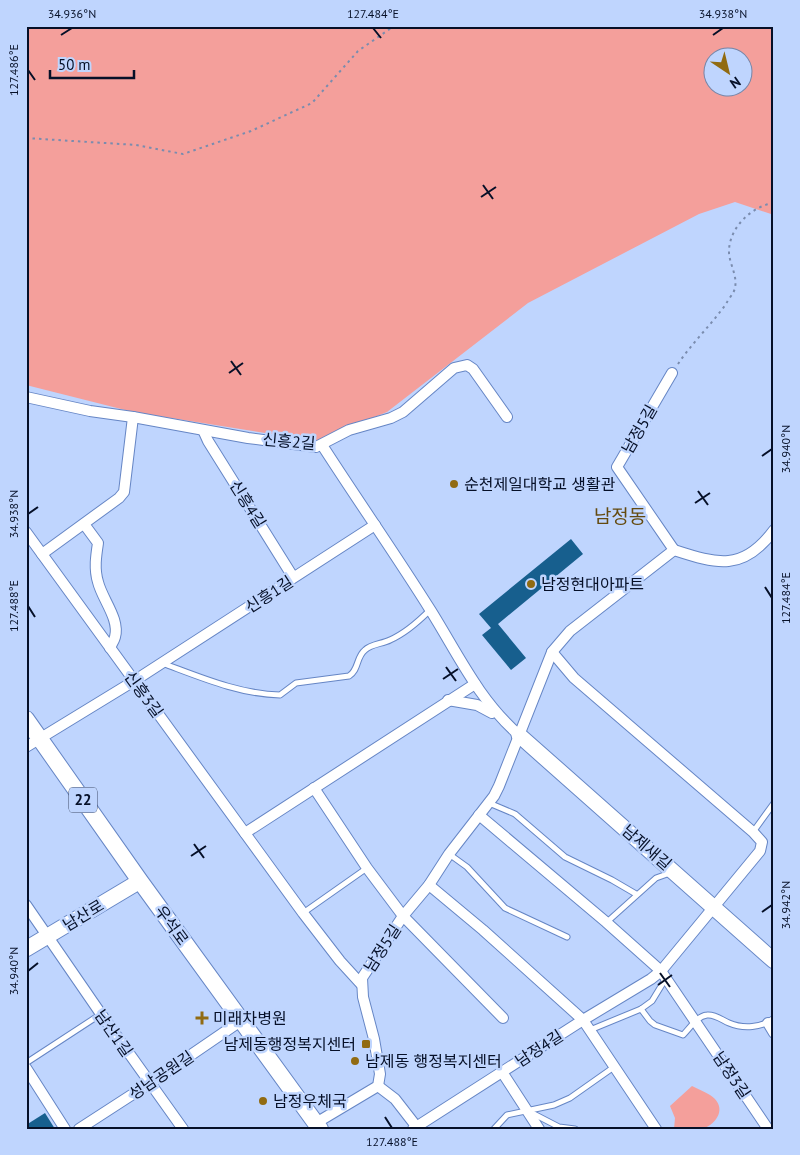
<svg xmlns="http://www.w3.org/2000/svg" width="800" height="1155" font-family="'PT Sans','Noto Sans KR',sans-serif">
<rect width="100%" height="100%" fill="#bfd5fe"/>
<g fill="#f49f9b" fill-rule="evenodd">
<path d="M26,26H774V215L735,202L699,214L528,303L387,412L316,441L133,412L26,385ZM712,58H742V88H712Z"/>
<path d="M692,1086C698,1089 705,1092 710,1095C726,1105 720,1121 705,1128C697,1132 682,1129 674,1129L675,1118L670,1106Z"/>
</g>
<g fill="#175f8e">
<polygon points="571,539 583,554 498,624 526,658 511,670 482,635 491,628 479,614"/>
<polygon points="45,1113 55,1129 26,1129 26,1125"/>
</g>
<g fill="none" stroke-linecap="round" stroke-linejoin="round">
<g stroke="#6686c5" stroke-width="7">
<g id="lane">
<path d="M162,663C200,677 239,694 280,695L296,683L349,676C359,670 356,657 365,650C371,644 382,644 390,640C406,633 418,622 430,610"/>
<polyline points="489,803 515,814 565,857 612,880 636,894"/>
<polyline points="753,832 774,803"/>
<polyline points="449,854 467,867 505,908 567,937"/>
<polyline points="303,913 367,868"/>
<polyline points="607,922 656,878 670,873"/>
<path d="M641,1009L650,1021L655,1025L683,1035C690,1028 697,1016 707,1015C715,1014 722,1020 729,1023C743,1029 762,1028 774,1018"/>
<polyline points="590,1030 641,1009 652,1001 666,978"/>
<polyline points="26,1063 101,1014"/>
<polyline points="530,1112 559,1127 575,1129"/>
<polyline points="494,1129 507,1115 554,1105 570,1098 614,1067"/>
</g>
</g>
<g stroke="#6686c5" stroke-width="12">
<g id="street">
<polyline points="26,397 90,411 133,417 248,438 316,447 349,430 391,418 403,412 454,368 467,365 473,369 507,417"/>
<polyline points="203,430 208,441 293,577"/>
<path d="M322,445C358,501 396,555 431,611C459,656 479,700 519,735"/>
<path d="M84,524L98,543C96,556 94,569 98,582C102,599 120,619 115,637C114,641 111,645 110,648"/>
<polyline points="26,532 303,913 340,961 361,984"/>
<path d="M674,550C717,564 743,572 774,530"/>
<polyline points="42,554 119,498 124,492 133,417"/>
<polyline points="448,700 477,705 492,713"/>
<polyline points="26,747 134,681 375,525"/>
<polyline points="314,788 367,868 403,916 503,1018"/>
<polyline points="479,815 606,922 661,971 768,1129"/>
<polyline points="245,833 475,684"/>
<polyline points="429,885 483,930 583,1020 656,1129"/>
<polyline points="26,905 101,1014 183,1129"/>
<polyline points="768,1023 774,1033"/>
<polyline points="26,1068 65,1129"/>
<polyline points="502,1072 539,1129"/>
<polyline points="378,1086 395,1099 416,1126"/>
<polyline points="316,1123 378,1086 380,1074 374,1039 363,997 362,978 403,916 429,885 449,854 494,796 499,786 552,652 570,631 674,550 617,467 672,373"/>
<polyline points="79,1129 150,1083 242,1020"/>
<polyline points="413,1129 583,1020 651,979 661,971 760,851 762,842 753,832 574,678 552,652"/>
</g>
</g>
<g stroke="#6686c5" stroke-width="17">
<g id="secondary">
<polyline points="519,735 774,961"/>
<polyline points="26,949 140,881"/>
</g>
</g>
<g stroke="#6686c5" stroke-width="18">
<polyline id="primary" points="26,719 140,881 320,1129"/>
</g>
<g stroke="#7a8cae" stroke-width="2" stroke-dasharray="2.5 4" stroke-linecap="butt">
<polyline points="26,138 136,145 183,154 251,131 312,103 358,51 394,26"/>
<path d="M678,364C692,343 711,325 726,304C728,300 732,295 734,291C739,278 730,266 729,253C728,229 751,206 774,203"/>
</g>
<use href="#lane" stroke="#fff" stroke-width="5"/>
<use href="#street" stroke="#fff" stroke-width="10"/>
<use href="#secondary" stroke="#fff" stroke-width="15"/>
<use href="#primary" stroke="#fff" stroke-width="16"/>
</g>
<path fill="none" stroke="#061028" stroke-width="2" d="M373,28L381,38M61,35L72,28M713,35L723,28M28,70L35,80M483,185L493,199M481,197L496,187M231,361L241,375M229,373L243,363M762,456L772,449M698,491L708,505M695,503L710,493M28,514L38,507M765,587L772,598M28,606L35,617M446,667L456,681M443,679L458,669M194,844L204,858M191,856L206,846M762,912L772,905M28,971L38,963M660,973L670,987M658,985L672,975M385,1117L392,1128"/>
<g fill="#916b12" stroke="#bfd5fe" stroke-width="2">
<circle cx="454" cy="484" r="5"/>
<circle cx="531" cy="584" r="5"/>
<path d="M199.5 1010.5h5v5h5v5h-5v5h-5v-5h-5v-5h5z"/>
<rect x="361" y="1039" width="10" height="10" rx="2.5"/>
<circle cx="355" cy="1061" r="5"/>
<circle cx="263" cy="1101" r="5"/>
</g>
<g text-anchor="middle" stroke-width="5" stroke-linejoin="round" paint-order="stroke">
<rect fill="#bfd5fe" stroke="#3e4b68" stroke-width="1" x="69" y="787.5" width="28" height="25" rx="4"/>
<g font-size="15" font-weight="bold" fill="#061028">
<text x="83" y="805">22</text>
</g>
<g font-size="16" fill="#061028" stroke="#bfd5fe">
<text transform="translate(639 429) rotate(-60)" y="6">남정5길</text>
<text transform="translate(289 441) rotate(5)" y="6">신흥2길</text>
<text transform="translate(248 504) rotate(58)" y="6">신흥4길</text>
<text transform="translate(269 594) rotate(-33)" y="6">신흥1길</text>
<text transform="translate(144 694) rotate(54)" y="6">신흥3길</text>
<text transform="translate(647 847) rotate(41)" y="6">남제새길</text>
<text transform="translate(83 915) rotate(-31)" y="6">남산로</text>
<text transform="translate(172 925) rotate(54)" y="6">우석로</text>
<text transform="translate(382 948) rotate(-57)" y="6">남정5길</text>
<text transform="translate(114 1033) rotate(55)" y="6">남산1길</text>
<text transform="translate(539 1048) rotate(-33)" y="6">남정4길</text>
<text transform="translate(161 1075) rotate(-34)" y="6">성남공원길</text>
<text transform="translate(732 1075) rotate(56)" y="6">남정3길</text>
</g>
<g font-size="16" fill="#061028" stroke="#bfd5fe" text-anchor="start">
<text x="464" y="490">순천제일대학교 생활관</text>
<text x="541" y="590">남정현대아파트</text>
<text x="213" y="1024">미래차병원</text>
<text x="356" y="1050" text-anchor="end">남제동행정복지센터</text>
<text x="365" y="1067">남제동 행정복지센터</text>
<text x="273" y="1107">남정우체국</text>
</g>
<g font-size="19" fill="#644a0f" stroke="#bfd5fe">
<text x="620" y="523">남정동</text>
</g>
</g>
<rect width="800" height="1155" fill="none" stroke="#bfd5fe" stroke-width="55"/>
<g transform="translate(728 72) rotate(145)"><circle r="24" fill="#bfd5fe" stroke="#7586a8"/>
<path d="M0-4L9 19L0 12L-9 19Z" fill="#916b12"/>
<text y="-8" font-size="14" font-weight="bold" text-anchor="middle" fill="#061028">N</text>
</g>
<path d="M50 70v8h84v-8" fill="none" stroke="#061028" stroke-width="2.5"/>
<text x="58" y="70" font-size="15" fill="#061028" stroke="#bfd5fe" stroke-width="4" paint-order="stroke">50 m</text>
<rect x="28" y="28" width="744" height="1100" fill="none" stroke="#061028" stroke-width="2"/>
<g font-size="12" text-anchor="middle" fill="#061028">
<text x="72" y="18">34.936°N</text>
<text x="373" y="18">127.484°E</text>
<text x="723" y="18">34.938°N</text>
<text transform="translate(14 70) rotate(-90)" y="4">127.486°E</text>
<text transform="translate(786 449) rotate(-90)" y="4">34.940°N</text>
<text transform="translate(14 514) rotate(-90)" y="4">34.938°N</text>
<text transform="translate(786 598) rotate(-90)" y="4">127.484°E</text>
<text transform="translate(14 606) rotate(-90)" y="4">127.488°E</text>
<text transform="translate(786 905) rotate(-90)" y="4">34.942°N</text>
<text transform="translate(14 971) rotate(-90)" y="4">34.940°N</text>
<text x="392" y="1146">127.488°E</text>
</g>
</svg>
